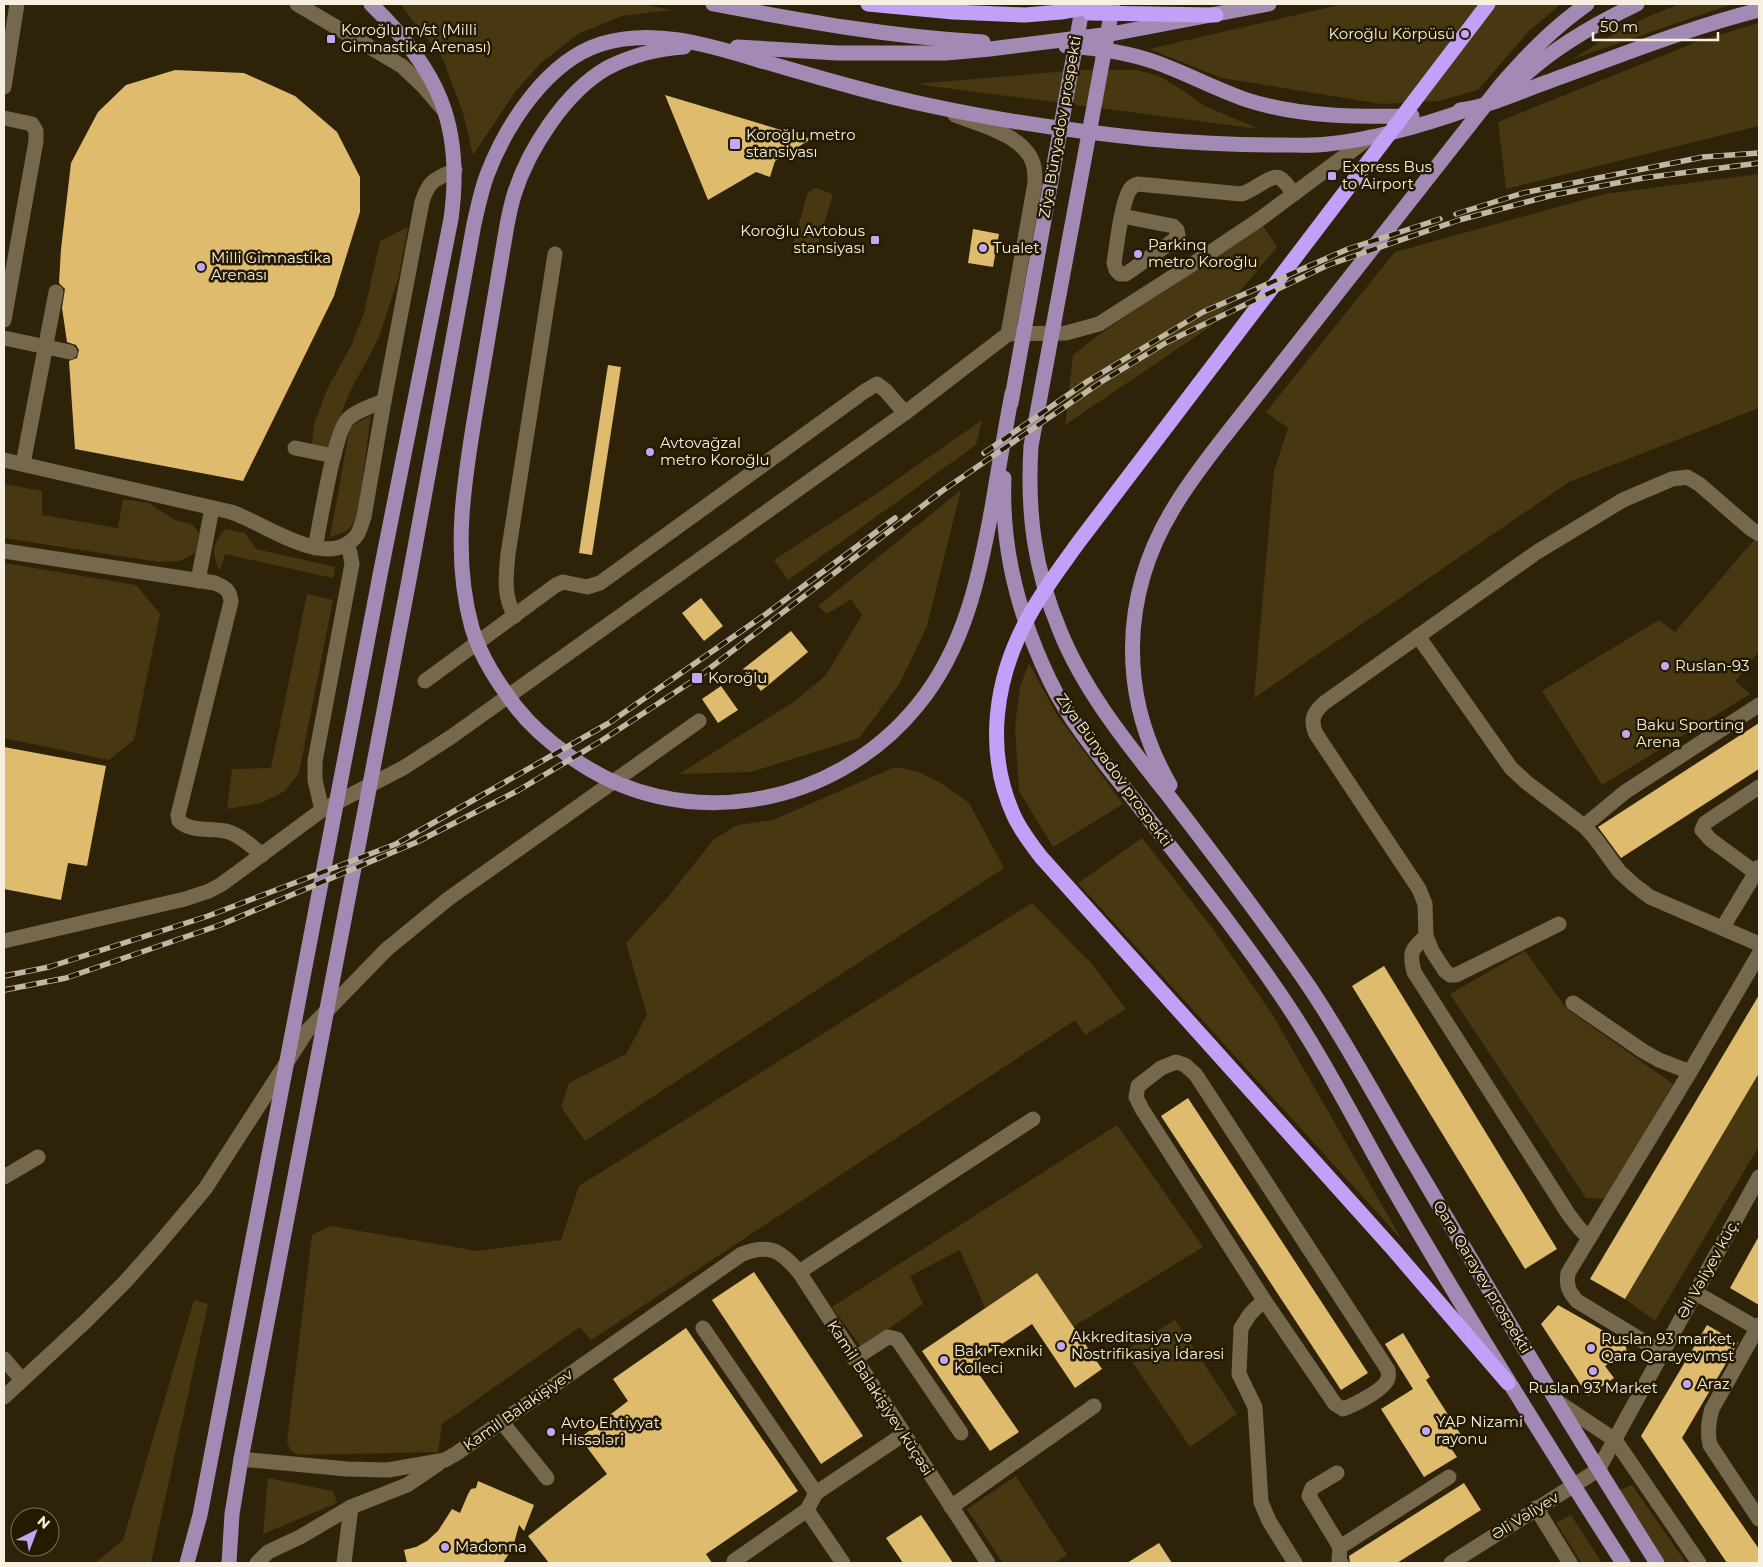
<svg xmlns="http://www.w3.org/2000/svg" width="1763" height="1567" font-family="Montserrat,sans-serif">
<rect width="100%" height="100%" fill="#2e2309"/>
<g fill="#483811">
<polygon points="400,4 641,4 672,10 622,16 578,34 541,63 515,92 473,155 464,116 443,59"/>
<polygon points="1343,4 1561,4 1529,31 1478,90 1438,101 1382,104 1222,78 1149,49"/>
<path d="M1680,4H1732L1573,59C1608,36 1640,18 1680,4Z"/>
<polygon points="1759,23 1759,126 1506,189 1498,122 1699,41"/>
<polygon points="1079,70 1137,70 1159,76 1184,91 1205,106 1259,129 916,84"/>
<polygon points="1759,174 1759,408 1569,482 1254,698 1274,471 1288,428 1266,412 1395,252 1605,194"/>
<polygon points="816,188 833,194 816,251 793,244 808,192"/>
<polygon points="1263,226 1277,247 1211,326 1065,425 1073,355 1108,328"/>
<polygon points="408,227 398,279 379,337 349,394 327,449 312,444 314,424 327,390 352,344 364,313 380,241"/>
<path d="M371,415L358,512C352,530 347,532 330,537L350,427Z"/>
<polygon points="982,420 976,445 788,580 774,560 879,492"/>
<polygon points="4,484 42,491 42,515 118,528 123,499 149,503 175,520 192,524 199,533 195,553 180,561 159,562 4,538"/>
<polygon points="961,490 927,626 900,683 859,738 751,772 679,774 795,701 826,675 862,615 851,599 827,614 818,606"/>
<path d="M225,529L245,533L256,549L335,567L333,578L225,554L220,571C211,553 212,545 225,529Z"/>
<polygon points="1755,539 1759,542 1759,651 1735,681 1750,694 1602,785 1542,691 1659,620 1675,632"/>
<polygon points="4,563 136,585 160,614 134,740 109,760 4,738"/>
<polygon points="307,594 333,600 299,773 285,791 261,803 227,809 232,769 271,768"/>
<polygon points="1029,663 1057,715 1123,804 1053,847 1019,791 1015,727 1020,687"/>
<polygon points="895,767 919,772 943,784 969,803 1004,868 585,1141 561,1107 569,1083 626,1054 647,1015 626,943 668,897 714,839 738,825 773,820"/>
<polygon points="1142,838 1216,933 1272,1014 1402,1240 1078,883"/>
<polygon points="1032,903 1092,964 1126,1009 1085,1035 1075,1020 591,1340 580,1327 442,1424 438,1452 299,1455 290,1450 287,1441 312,1235 331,1226 477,1251 561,1240 579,1186"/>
<polygon points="1525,951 1567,1009 1673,1084 1606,1199 1586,1198 1450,994"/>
<polygon points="1759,1073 1759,1146 1655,1321 1625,1299"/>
<polygon points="1117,1125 1203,1247 1073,1327 1037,1273 985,1308 960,1250 910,1276 923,1304 862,1348 832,1307"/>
<polygon points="194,1300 208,1304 151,1563 95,1563 123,1540"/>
<polygon points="1175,1320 1237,1414 1190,1447 1125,1351"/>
<polygon points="1016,1476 1067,1555 1054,1563 1003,1563 967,1509"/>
<polygon points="268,1478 333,1491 337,1503 263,1534"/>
<polygon points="1632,1485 1686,1563 1666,1563 1619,1490"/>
<polygon points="1571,1515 1602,1563 1582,1563 1556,1523"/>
</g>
<g fill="#debb6d">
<polygon points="175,70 244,73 295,96 337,132 360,177 360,212 334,296 243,481 75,449 69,361 77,358 79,350 76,345 67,342 62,308 65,289 59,283 61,249 71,163 98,112 126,85"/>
<polygon points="665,95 811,139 775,161 770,177 756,172 708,200"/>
<polygon points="973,229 999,234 993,267 968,263"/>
<polygon points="608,365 621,367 592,555 579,553"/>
<polygon points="701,598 723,626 704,641 682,613"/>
<polygon points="791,631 808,652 761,691 743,669"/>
<polygon points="721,686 738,710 718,723 702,699"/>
<polygon points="1759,723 1759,769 1621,858 1598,827"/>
<polygon points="4,747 106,766 87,866 68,863 61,900 4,889"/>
<polygon points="1384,966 1557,1249 1525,1269 1352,986"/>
<polygon points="1759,995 1759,1073 1625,1299 1590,1279"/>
<polygon points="1188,1098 1368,1373 1341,1390 1161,1116"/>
<polygon points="1759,1236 1759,1305 1730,1288"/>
<polygon points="754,1272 863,1436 821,1464 712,1300"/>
<polygon points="1037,1273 1102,1369 1075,1388 1032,1324 972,1364 1019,1432 990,1451 922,1351"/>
<polygon points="1558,1305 1625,1343 1627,1352 1605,1366 1614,1378 1588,1396 1541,1324"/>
<polygon points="1707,1325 1738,1343 1682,1438 1759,1549 1759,1563 1727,1563 1641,1436"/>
<polygon points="686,1328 798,1491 706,1554 712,1563 549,1563 528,1536 607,1474 580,1438 628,1401 613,1379"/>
<polygon points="1403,1333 1430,1377 1426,1380 1461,1435 1448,1444 1457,1457 1424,1477 1381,1409 1413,1389 1385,1344"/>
<polygon points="478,1481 534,1505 524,1531 519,1525 513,1547 503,1563 407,1563 404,1550 416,1547 427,1541 438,1531 452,1509 460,1513 468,1494 471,1489 476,1488"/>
<polygon points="1464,1483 1481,1510 1397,1563 1350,1563 1349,1556"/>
<polygon points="921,1515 953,1563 903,1563 886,1538"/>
<polygon points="1159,1543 1172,1563 1127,1563"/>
</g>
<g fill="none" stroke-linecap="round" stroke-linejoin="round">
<g stroke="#75684d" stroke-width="15">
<polyline points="297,4 402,66 424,87 442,108"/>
<polyline points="4,87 17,4"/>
<path d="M955,115C981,125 1028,136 1034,167C1035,172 1035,178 1035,183L1008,334"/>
<polyline points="4,118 32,124 36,131 36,141 4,320"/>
<path d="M1122,216L1173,226L1177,230L1178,235L1174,240L1126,274H1120L1116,270L1114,263C1117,244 1121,206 1129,191C1131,187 1134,185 1138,184L1241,194C1252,192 1272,173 1280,178C1286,182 1290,189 1294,194"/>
<polyline points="4,338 70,352"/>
<polyline points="295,448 334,456"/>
<path d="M4,460L231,512C263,522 329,573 357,535C360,530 362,523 364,517L384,401L422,202C429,180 435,179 455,170"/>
<polyline points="23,464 56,292"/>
<path d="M315,548C320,524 334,434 347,420C355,411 372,406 384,401"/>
<path d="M4,551L215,583C226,588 230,590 231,602L178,815L179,821C192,833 213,827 229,832C241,836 253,847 262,855"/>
<polyline points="198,581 212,508"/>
<path d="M515,616C503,597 506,576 508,554L555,254"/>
<polyline points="1418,636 1511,768 1526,782 1584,826 1595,838 1619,871 1633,884 1650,897 1759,944"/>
<polyline points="425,681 556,585 563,582 587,587 600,583 865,391 877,384 885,390 905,413"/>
<polyline points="322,810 315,780 315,761 352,564 350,553 346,545"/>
<polyline points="1584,826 1625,792 1759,705"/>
<polyline points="1756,873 1711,840 1702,830 1705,823 1759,787"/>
<path d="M1559,924L1456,975H1450L1445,971L1432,951L1426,936L1425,904L1419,889L1316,734C1310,720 1313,713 1324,703L1537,552L1623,500L1672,479L1687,477L1699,484L1751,529L1759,534"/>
<polyline points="1723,927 1759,867"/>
<path d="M1426,936C1411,950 1409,952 1414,972L1569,1215L1579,1228L1589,1238"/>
<polyline points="4,941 185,899 209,891 222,884 322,810 403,768 451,737 905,413 1008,334 1066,333 1099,324 1202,258 1260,219 1370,137"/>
<polyline points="1573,1003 1643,1051 1659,1060 1690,1072"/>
<path d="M1176,1062L1185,1065L1196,1075L1388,1370C1388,1373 1389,1375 1388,1378C1386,1389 1354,1405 1343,1409L1335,1404L1264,1300L1142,1109L1136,1097L1138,1086L1161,1068Z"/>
<polyline points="4,1177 38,1157"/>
<polyline points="799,1272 1033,1119"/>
<polyline points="1696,1293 1757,1328"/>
<polyline points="1264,1300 1250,1314 1241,1328 1239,1374 1255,1407 1261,1502 1269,1521 1295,1563"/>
<path d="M1759,1325L1712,1409C1708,1422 1707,1432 1710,1445L1759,1519"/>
<polyline points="703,1328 816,1493"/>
<path d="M1661,1352L1577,1301C1569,1292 1566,1286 1568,1273L1690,1072L1759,954"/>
<polyline points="4,1359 22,1380"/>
<polyline points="854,1359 888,1337 897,1339 961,1433"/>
<polyline points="4,1397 86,1321 125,1282 157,1246 205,1189 307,1031 387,949 448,899 699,721"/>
<polyline points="1558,1402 1615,1440 1699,1563"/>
<polyline points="501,1421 547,1478"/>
<path d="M241,1459L347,1469L388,1470L445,1460L457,1453L742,1254C770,1243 781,1251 799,1272L988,1563"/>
<polyline points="1337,1473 1312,1488 1309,1496 1340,1547"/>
<polyline points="951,1507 1094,1406"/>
<polyline points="1536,1508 1570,1563"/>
<polyline points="807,1510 843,1563"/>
<polyline points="257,1563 268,1552 300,1537 351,1507 407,1485 438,1464"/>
<polyline points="344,1563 351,1507"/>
<polyline points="736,1563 734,1561 807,1510 816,1493 904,1434"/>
<polyline points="1341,1563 1339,1560 1340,1547 1449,1477"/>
<polyline points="1451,1563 1598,1470 1759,1177"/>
</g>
<g stroke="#a38ab4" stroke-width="15">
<path d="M713,4C804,21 890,37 983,42"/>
<path d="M1113,4L1031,446C1027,512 1034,569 1060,631C1085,693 1130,747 1171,799C1218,861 1266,923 1310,988C1350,1048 1383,1112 1420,1173C1497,1304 1576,1435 1657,1563"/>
<path d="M1066,46C1097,48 1126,52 1155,62C1186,73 1215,89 1247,100C1300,117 1357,117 1412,116"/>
<path d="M684,47C659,48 630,56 607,68C565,92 528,150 514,195C511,205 509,215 507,225C498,280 488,336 479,391C466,470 450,550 472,628C481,658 498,683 516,707C531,726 548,741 568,755C677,836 832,810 917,706C965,648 980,575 993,502C999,466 1005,430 1012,394"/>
<polyline points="737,47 837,53 946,53 990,49 1111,34 1269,4"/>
<path d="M1512,87C1548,51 1591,26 1637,4"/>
<path d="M1460,110C1491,106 1521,91 1550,81C1619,56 1688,28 1759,10"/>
<polyline points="1011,403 1083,4"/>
<path d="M1004,478C1001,549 1019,617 1050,681C1070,723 1108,767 1138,805C1188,870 1240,934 1286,1003C1326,1063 1358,1127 1394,1190C1467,1316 1544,1440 1623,1563"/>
<path d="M1170,785C1119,697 1120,597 1173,509C1187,485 1204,463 1221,441L1501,85C1528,54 1553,28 1587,4"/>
<path d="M187,1563L200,1515L380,575L451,219C464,125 438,69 371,4"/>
<path d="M229,1563L232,1514L241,1459L409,580L474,224C478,207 481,191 487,175C506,125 547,61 601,44C652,28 706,44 755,59C789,69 823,79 857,88C953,114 1050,129 1149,139C1194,143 1238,145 1283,145C1298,145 1314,146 1328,144C1376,139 1424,125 1469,109"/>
</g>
<g stroke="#c2a0f8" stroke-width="15">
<polyline points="868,4 953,12 1025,15 1061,12 1105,4"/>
<path d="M1488,4L1078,543C1061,567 1043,590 1029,616C995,677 984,750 1014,816C1021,831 1031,844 1041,857L1392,1248L1508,1383"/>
<polyline points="1090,13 1216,15"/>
</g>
<g stroke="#bfb6a4" stroke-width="5.5">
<g id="rail">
<polyline points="1456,214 1523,193 1703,157 1759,153"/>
<polyline points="984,453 1088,381 1203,312 1348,249 1440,219"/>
<polyline points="4,976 49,967 208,916 396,844 609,723 766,614 895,518"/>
<polyline points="4,990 66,978 220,925 417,842 519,790 601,741 697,678 942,491 1101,382 1167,342 1328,265 1459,220 1553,195 1643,178 1759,163"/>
</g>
</g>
<use href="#rail" stroke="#241901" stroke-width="4" stroke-dasharray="11" stroke-linecap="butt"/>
</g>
<g fill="#c4a7f2" stroke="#241901" stroke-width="2">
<circle cx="1465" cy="34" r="5"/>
<rect x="326" y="34" width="10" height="10" rx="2.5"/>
<rect x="729" y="138" width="12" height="12" rx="2.5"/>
<rect x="1327" y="171" width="10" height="10" rx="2.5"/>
<rect x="870" y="235" width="10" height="10" rx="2.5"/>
<circle cx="983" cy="248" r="5"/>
<circle cx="1138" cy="254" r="5"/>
<circle cx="201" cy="267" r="5"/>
<circle cx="650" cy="452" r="5"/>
<circle cx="1665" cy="666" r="5"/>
<rect x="691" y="672" width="12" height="12" rx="2.5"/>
<circle cx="1626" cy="734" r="5"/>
<circle cx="1061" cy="1346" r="5"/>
<circle cx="1591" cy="1348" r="5"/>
<circle cx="944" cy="1360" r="5"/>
<circle cx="1593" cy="1371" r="5"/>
<circle cx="1687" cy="1384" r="5"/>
<circle cx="1426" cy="1431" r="5"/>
<circle cx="551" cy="1432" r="5"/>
<circle cx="445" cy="1547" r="5"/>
</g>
<g text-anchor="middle" stroke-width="5" stroke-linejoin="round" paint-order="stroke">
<g font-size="15" fill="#f7efe0" stroke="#241901" text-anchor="start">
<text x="341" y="35">Koroğlu m/st (Milli<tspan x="341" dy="17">Gimnastika Arenası)</tspan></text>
<text x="1455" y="39" text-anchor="end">Koroğlu Körpüsü</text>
<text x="746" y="140">Koroğlu metro<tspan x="746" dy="17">stansiyası</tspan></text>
<text x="1342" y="172">Express Bus<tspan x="1342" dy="17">to Airport</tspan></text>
<text x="865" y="236" text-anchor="end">Koroğlu Avtobus<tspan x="865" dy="17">stansiyası</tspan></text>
<text x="1148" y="250">Parkinq<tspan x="1148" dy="17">metro Koroğlu</tspan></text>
<text x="993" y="253">Tualet</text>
<text x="211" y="263">Milli Gimnastika<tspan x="211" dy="17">Arenası</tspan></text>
<text x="660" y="448">Avtovağzal<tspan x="660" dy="17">metro Koroğlu</tspan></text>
<text x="1675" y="671">Ruslan-93</text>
<text x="708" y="683">Koroğlu</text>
<text x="1636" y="730">Baku Sporting<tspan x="1636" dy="17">Arena</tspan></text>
<text x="1071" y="1342">Akkreditasiya və<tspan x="1071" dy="17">Nostrifikasiya İdarəsi</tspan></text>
<text x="1601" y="1344">Ruslan 93 market,<tspan x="1601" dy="17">Qara Qarayev mst</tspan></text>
<text x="954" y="1356">Bakı Texniki<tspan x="954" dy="17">Kolleci</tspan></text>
<text x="1697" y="1389">Araz</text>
<text x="1593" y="1393" text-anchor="middle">Ruslan 93 Market</text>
<text x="1436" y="1427">YAP Nizami<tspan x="1436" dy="17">rayonu</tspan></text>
<text x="561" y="1428">Avto Ehtiyyat<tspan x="561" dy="17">Hissәlәri</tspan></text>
<text x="455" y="1552">Madonna</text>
</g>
<g font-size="15" fill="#f7efe0" stroke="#241901">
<text transform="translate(1060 127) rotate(-80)" y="5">Ziya Bünyadov prospekti</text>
<text transform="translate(1114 770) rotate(54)" y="5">Ziya Bünyadov prospekti</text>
<text transform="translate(1708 1269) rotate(-61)" y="5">Əli Vəliyev küç.</text>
<text transform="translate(1482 1277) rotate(59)" y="5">Qara Qarayev prospekti</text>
<text transform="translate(880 1398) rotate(57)" y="5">Kamil Balakişiyev küçəsi</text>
<text transform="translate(518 1410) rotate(-35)" y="5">Kamil Balakişiyev</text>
<text transform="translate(1525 1516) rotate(-32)" y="5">Əli Vəliyev</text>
</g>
</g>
<rect width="1763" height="1567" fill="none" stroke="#f7efe0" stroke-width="10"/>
<g transform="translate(35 1532) rotate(42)"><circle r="24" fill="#241901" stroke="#786f5a"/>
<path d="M0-4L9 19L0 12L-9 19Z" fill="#c4a7f2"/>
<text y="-8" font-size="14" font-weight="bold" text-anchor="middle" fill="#f7efe0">N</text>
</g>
<path d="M1593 32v8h125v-8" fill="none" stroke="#f7efe0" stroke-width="2.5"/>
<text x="1600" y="32" font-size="15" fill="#f7efe0" stroke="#241901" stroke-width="4" paint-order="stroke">50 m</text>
</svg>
